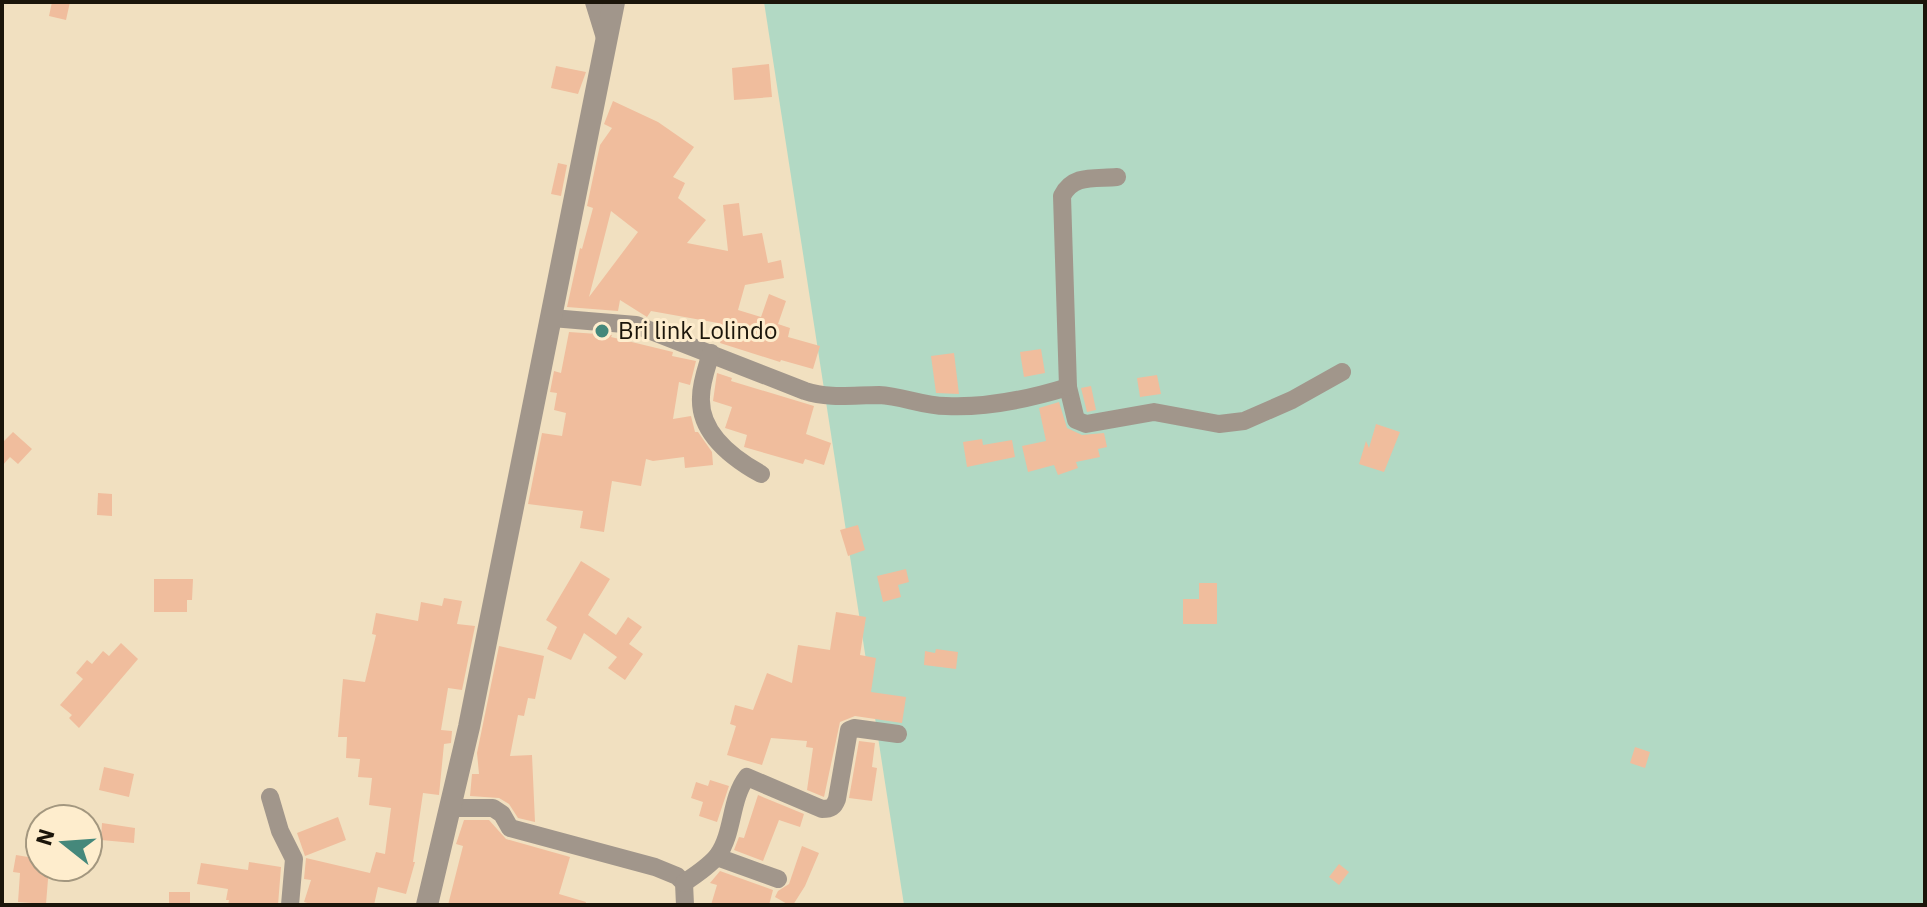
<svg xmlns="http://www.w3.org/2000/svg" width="1927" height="907" font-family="'IBM Plex Sans',sans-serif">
<rect width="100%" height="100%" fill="#f1e0c0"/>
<polygon fill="#b2d9c4" points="764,2 1925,2 1925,905 904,905"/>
<g fill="#f0bd9d" fill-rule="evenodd">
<polygon points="52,2 70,2 66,20 49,16"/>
<polygon points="769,64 772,97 734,100 732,68"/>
<polygon points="556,66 586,72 578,94 551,88"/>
<path d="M613,101L658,122L694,147L673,177L685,183L678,198L706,220L687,243L728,251L723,205L739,203L743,236L762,233L768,263L781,260L784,278L745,285L738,310L761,317L769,294L786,301L778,324L790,328L788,337L820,346L813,369L781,360L780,362L720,343L724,328L717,326L718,323L651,311L647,317L620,300L618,311L567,307L580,248L582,249L593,208L587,206L598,154L600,145L612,128L604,124ZM611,211L638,232L589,297Z"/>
<polygon points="558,163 567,165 561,196 551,194"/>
<polygon points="569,332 612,335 611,337 673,352 672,356 696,361 690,385 679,382 673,419 691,416 695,432 698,432 712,452 713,465 685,468 684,457 653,461 646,459 641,486 612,481 604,532 580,528 583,511 528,504 542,433 562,436 566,413 554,410 557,393 550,392 554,371 561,373"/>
<polygon points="1041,349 1045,373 1024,377 1020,352"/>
<polygon points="954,353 959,394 936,393 931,356"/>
<polygon points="717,373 732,378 731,381 814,406 806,434 831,443 824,465 805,459 803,464 744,447 747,435 725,428 732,407 713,401"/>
<polygon points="1157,375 1161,394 1140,397 1137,378"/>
<polygon points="1091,386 1096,410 1087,412 1081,388"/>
<polygon points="1059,402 1067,428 1082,435 1104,433 1107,447 1098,449 1100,457 1076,462 1078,468 1058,475 1054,465 1028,472 1022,446 1046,441 1039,408"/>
<polygon points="1376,424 1400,432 1384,472 1359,464 1366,441 1369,448"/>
<polygon points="13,432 32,449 18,464 10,457 2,466 2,443"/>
<polygon points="982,439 983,445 1012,440 1015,457 967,467 963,442"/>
<polygon points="98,493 112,494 112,516 97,515"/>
<polygon points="858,525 865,550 848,556 840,530"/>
<polygon points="581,561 610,579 588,615 616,635 628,617 642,627 629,644 643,654 625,680 608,668 617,657 584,633 571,660 547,649 557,627 546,620"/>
<polygon points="906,569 909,582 898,585 901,597 883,602 877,576"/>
<polygon points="154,579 193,579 192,600 187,600 187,612 154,612"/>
<polygon points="1199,583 1217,583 1217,624 1183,624 1183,599 1199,599"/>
<polygon points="444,598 462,601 457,624 475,626 462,690 448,688 441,730 452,731 451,743 444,744 439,795 423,793 413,862 415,862 406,894 378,887 374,905 314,905 304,902 311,880 304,879 306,858 370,873 376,852 385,854 391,808 369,805 372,778 358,777 360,759 346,758 347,737 338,737 343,679 365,682 376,635 372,634 376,613 418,621 421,602 442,606"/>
<polygon points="836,612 866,617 860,655 876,658 871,692 906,697 902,723 855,716 840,722 824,797 807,790 813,748 806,747 807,741 771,738 762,765 727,755 736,726 730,724 735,705 753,710 767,673 792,683 798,645 830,650"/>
<polygon points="121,643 138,659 79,728 69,718 72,715 60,705 83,679 76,673 87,660 92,664 103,651 109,656"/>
<polygon points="499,646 544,656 535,699 528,698 524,716 518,715 510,756 532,755 535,822 518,818 509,804 499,798 470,796 472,774 479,774 477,753"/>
<polygon points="936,649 958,652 956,669 924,665 925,651 935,653"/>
<polygon points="859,741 875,743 872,767 877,768 872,801 849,798"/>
<polygon points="1635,747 1650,752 1645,768 1630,763"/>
<polygon points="104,767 134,774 129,797 99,790"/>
<polygon points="710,780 729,786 717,822 699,816 703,802 691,798 696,782 708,786"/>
<polygon points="758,795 804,814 800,827 779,820 763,861 734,850 739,837 744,838"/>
<polygon points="338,817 346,840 305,856 297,833"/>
<polygon points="464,820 489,820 506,839 570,857 559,894 586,902 585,905 448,905 463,846 456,844"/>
<polygon points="102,823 135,828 134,843 101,840"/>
<polygon points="802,846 819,853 805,886 793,905 789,905 775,897 778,891 789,884"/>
<polygon points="16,855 40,859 40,867 49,867 46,904 18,902 20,873 13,872"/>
<polygon points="249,862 281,867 278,905 228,905 229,900 226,900 228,889 197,884 201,863 248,870"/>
<polygon points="1339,864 1349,872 1339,885 1329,877"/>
<polygon points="720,871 773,890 769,905 711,905 717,885 710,883"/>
<rect x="169" y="892" width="21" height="13"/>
</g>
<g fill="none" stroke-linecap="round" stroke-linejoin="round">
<g stroke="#a1968b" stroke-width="18">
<polyline points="594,2 606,41"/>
<path d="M552,318L636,325L805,391C828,399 854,395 879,395C902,396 923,406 946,406C987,408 1029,399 1068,387L1076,420L1086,424L1154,412L1219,424L1244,421L1292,400L1342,372"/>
<path d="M711,353C707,367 701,382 701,397C699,433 734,459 761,474"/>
<path d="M1068,387L1062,196C1073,174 1094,179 1117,177"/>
<polyline points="270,797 280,831 294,859 290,905"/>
<polyline points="451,808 493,808 502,814 510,828 655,867 677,876 684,883 685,905"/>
<polyline points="717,857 778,879"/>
<path d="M684,883C695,875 710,866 718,855C734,832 730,799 747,777L822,809C831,809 834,807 837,799L849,730L854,728L898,734"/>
</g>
<polyline stroke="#a1968b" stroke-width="22" points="427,905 469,727 614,2"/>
</g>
<circle fill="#45887b" stroke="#feedcd" stroke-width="3" cx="602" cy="331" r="8"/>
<g text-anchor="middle" stroke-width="6" stroke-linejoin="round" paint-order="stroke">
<g font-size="24" fill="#1b150a" stroke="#feedcd" text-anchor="start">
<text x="618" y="339">Bri link Lolindo</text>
</g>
</g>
<rect width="1927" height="907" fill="none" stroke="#1b150a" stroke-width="8"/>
<g transform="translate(64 843) rotate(287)"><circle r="38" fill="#feedcd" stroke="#a3977f" stroke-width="2"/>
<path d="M0-6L14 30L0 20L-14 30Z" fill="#45887b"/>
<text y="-12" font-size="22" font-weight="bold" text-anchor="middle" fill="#1b150a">N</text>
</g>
</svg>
